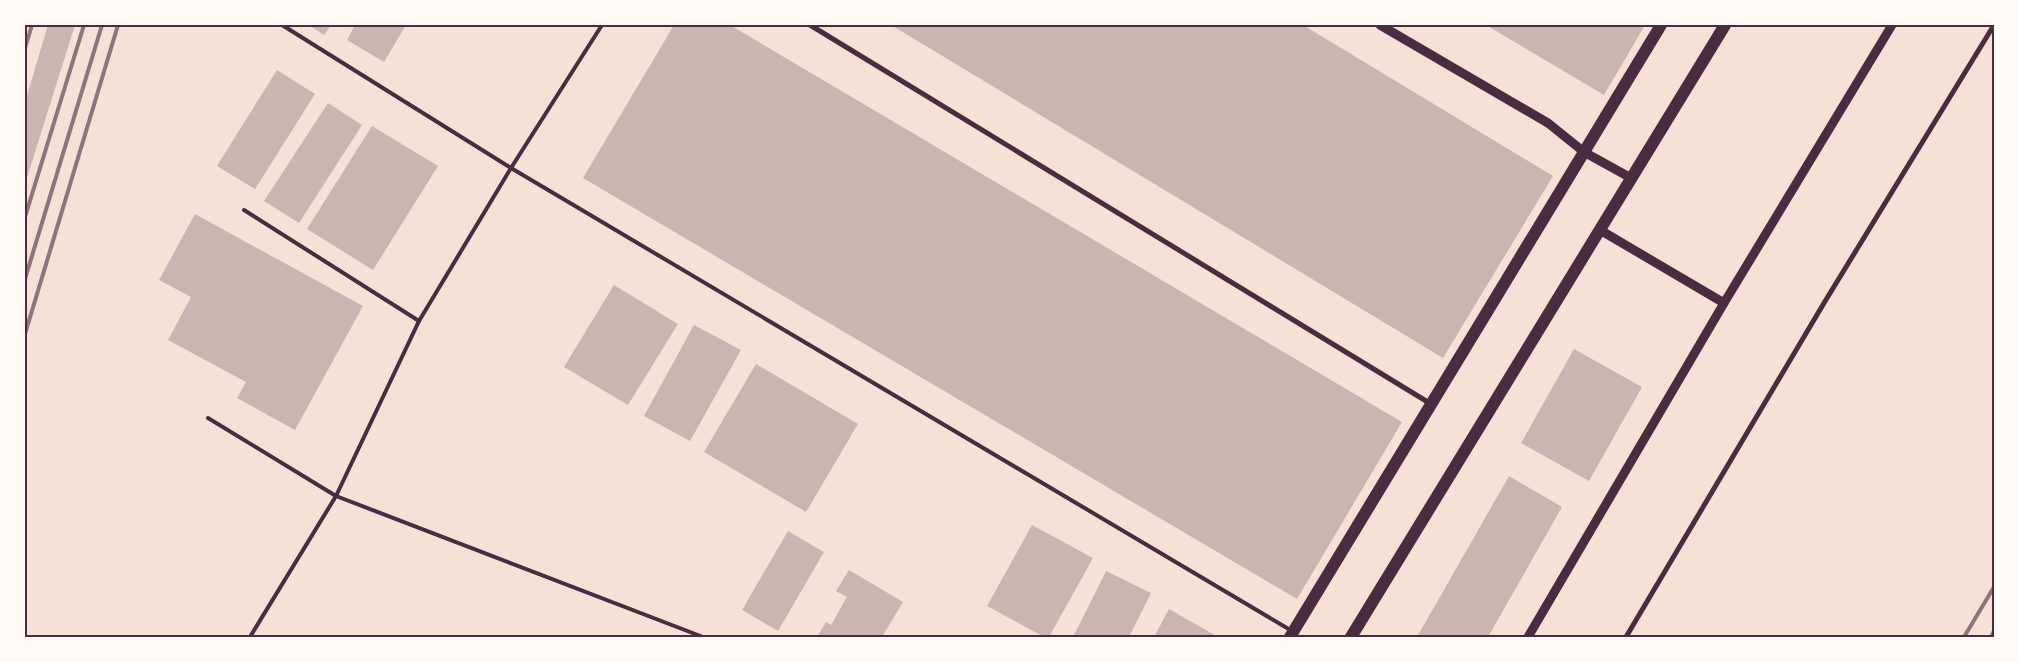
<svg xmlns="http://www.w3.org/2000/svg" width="2019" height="662" font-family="Karla,sans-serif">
<rect width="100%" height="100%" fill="#f7e1d7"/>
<g fill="#ccb4b1">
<polygon points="48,25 75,25 25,184 25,102"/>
<polygon points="309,25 331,25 324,35"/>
<polygon points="355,25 406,25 384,62 347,40"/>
<polygon points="674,25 730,25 1402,422 1297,599 583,178"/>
<polygon points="891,25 1303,25 1553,176 1443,358"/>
<polygon points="1486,25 1645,25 1604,95"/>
<polygon points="277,70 315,94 255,189 217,166"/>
<polygon points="328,103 362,125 299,223 264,201"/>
<polygon points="372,126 438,166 373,270 307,229"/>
<polygon points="195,214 363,306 295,430 237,398 246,382 168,340 191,297 159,280"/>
<polygon points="614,285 678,324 628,405 564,367"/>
<polygon points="694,325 741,350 690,441 644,416"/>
<polygon points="1574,349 1642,387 1589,481 1521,443"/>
<polygon points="756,364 858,424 806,512 704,452"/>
<polygon points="1509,476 1562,507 1488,637 1417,637"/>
<polygon points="1032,525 1093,558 1049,637 1044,637 987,606"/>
<polygon points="788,531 824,552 778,631 742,610"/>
<polygon points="849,570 903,602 882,637 817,637 826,622 831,625 847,597 836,591"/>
<polygon points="1106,571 1151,593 1129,637 1073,637"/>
<polygon points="1169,609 1218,637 1154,637"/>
</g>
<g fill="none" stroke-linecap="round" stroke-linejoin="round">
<g stroke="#4a2c40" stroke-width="4">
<polyline points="282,25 511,168 1292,631"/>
<polyline points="244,210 419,321"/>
<polyline points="208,418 336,496 703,637"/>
<polyline points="250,637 336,496 419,321 511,168 602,25"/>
</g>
<g stroke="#4a2c40" stroke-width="5">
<polyline points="810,25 1431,404"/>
<polyline points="1626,637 1824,303 1994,25"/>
</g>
<g stroke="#4a2c40" stroke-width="9">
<polyline points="1380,25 1548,123 1584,152 1631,178"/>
<polyline points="1600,230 1724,303"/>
<polyline points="1528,637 1724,303 1892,25"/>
</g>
<g stroke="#4a2c40" stroke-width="12">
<polyline points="1290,637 1661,25"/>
<polyline points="1351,637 1725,25"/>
</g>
<g stroke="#8f747c" stroke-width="4">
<polyline points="25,48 32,25"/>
<polyline points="25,217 84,25"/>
<polyline points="25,279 102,25"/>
<polyline points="25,334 118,25"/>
<polyline points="1964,637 1994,587"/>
<polyline points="1991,637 1994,631"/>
</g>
</g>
<rect width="2019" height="662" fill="none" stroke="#fffaf5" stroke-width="52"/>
<rect x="26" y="26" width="1967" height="610" fill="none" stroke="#4a2c40" stroke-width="2"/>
</svg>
